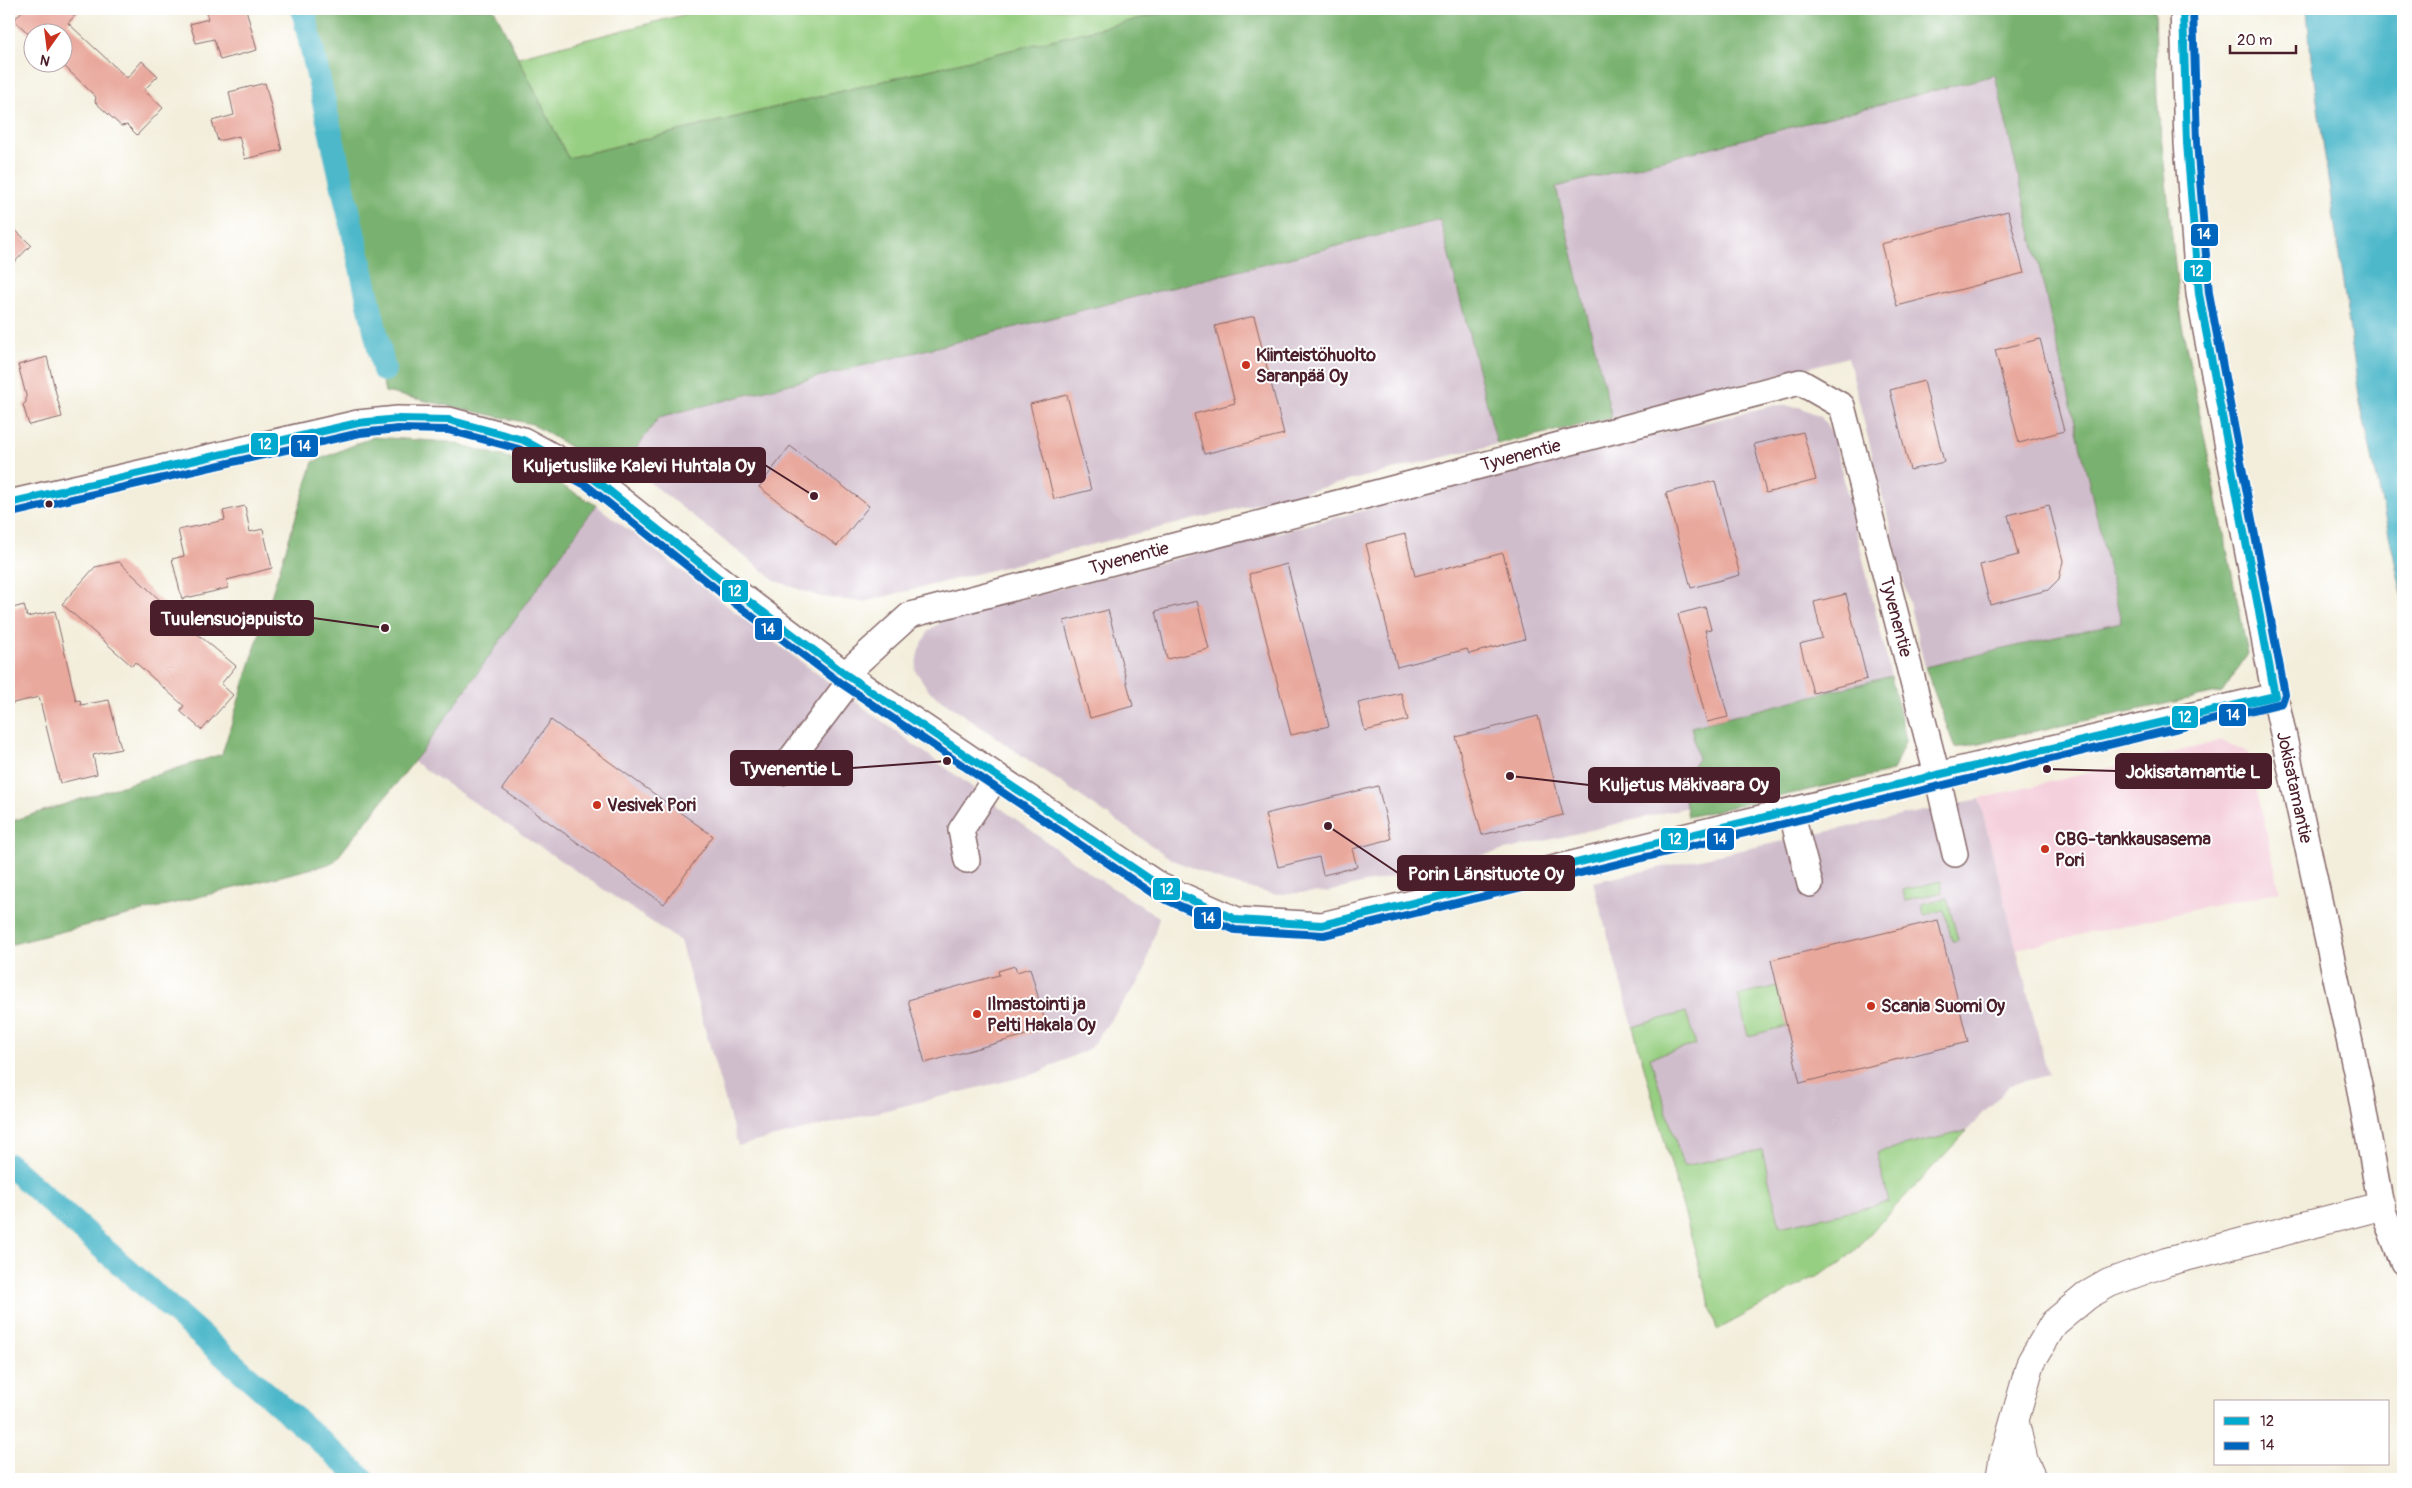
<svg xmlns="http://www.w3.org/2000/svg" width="2412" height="1488" font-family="Pangolin,sans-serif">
<rect width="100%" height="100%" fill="#fff"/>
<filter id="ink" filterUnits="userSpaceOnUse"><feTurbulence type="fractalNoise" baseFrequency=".02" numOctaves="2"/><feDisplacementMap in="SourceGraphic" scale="10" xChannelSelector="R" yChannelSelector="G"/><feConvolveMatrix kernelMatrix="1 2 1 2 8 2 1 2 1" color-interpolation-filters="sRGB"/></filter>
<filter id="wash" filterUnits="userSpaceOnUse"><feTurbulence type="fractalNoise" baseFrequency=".0096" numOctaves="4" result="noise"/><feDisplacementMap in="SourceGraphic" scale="20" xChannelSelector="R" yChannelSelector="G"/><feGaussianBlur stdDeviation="1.12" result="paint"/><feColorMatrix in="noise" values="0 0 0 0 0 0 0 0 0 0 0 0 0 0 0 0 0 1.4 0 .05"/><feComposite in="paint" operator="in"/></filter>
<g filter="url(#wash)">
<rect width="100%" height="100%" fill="#f3eedb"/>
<polygon fill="#f4cfdc" points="2222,741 2248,752 2280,891 2016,949 1979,799"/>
<g fill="#d0bdcc">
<polygon points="1995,75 2121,622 1925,667 1848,357 1612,418 1556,187"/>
<polygon points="1440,220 1497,444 863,602 821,597 776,581 625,463 659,417"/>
<polygon points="1774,405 1800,407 1821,417 1833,434 1891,676 1705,724 1722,799 1327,892 1273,894 1224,882 1171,859 929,691 915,670 919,649 929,630 949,617"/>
<polygon points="596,505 770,639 1092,875 1159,917 1143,976 1090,1048 1035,1074 738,1146 680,941 414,762"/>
<polygon points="1979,799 2048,1075 2010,1085 1844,1261 1717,1330 1593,882"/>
</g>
<g fill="#97cf82" stroke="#707756">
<polygon points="706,9 1179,9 568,158 518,57"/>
<polygon points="1941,881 1943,892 1905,900 1903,890"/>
<polygon points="1947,898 1958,940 1952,941 1944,910 1924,915 1922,904"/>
<polygon points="1777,986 1787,1026 1748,1036 1738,996"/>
<polygon points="1686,1012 1696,1045 1650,1057 1683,1166 1762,1150 1780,1227 1889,1202 1877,1152 1967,1131 1844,1261 1717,1330 1633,1027"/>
</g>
<g fill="#79b270" stroke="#62684e">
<polygon points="298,9 494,9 568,158 1179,9 2155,9 2157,98 2181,320 2248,654 2222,692 1955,748 1925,667 2121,622 1995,75 1556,187 1612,418 1497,444 1440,220 659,417 617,475 532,424 385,392"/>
<polygon points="373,437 449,442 517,460 596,505 423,750 333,863 9,945 9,822 222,754 313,462"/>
<polygon points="1891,676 1906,739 1893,771 1688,817 1681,779 1698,759 1691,727"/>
</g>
<polygon fill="#4db8ca" stroke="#4c6c7a" points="2307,9 2403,9 2403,599 2360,402 2311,58"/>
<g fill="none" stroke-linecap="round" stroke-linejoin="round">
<g stroke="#4db8ca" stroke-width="24">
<polyline points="303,9 384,370"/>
<polyline points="9,1165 363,1479"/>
</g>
</g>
<g id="blocks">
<g fill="#e9a89c">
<polygon points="24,9 81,9 68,23 127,78 142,61 158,76 144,90 163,108 137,135 127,125 121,126 95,102 96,97 60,62 62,62 62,32 32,32 32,37 14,20"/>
<polygon points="205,9 246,9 257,50 220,60 214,39 196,43 190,24 208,19"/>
<polygon points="265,83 282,150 245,159 239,136 218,141 212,121 234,115 229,92"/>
<polygon points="2008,211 2024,273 1897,306 1881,244"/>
<polygon points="9,224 31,245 9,268"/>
<polygon points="1254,316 1284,434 1204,454 1194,414 1235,403 1215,326"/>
<polygon points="2040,339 2064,431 2019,443 1995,350"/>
<polygon points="47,357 62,417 29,425 23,405 26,402 26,395 18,365"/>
<polygon points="1924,381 1944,462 1910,470 1890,390"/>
<polygon points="1067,395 1091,490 1054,499 1030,404"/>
<polygon points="1803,432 1816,480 1766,493 1754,444"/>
<polygon points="790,446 869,506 837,546 759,487"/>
<polygon points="1715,481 1740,575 1691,588 1666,493"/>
<polygon points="2049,505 2063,561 2059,579 2048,590 1990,605 1980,565 2018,555 2008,515"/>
<polygon points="245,506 250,532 263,529 272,568 227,580 228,588 182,599 172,559 184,556 178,530 225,520 223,511"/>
<polygon points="1405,534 1415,576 1503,553 1525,639 1469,654 1467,649 1397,667 1366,544"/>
<polygon points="119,562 189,627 236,666 221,684 233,695 202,730 180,711 184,706 135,662 132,666 62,604 95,567"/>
<polygon points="1287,564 1329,726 1291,735 1249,574"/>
<polygon points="1846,594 1867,679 1813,693 1800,644 1822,638 1814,602"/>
<polygon points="1197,601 1209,649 1167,659 1156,611"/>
<polygon points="24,605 27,617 55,611 76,701 80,700 81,705 109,700 121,749 93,755 97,774 60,783 39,697 9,704 9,609"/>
<polygon points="1705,607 1711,629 1705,630 1728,717 1707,722 1678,614"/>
<polygon points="1108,610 1133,706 1090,718 1064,621"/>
<polygon points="1401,693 1408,720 1365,731 1358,703"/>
<polygon points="1538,716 1563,815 1482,835 1456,737"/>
<polygon points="551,720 713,836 664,904 502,789"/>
<polygon points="1378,786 1391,839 1352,849 1357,867 1323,875 1319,857 1278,867 1265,814"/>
<polygon points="1938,920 1968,1042 1800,1083 1771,960"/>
<polygon points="1015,966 1017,972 1030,968 1047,1029 925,1063 908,1000 999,975 998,971"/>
</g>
</g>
</g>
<g filter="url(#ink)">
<use href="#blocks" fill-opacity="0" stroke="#856769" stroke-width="1"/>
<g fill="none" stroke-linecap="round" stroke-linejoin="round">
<g stroke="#856769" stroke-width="28">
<g id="minor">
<path id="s1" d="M2183,9L2187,143L2199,294L2275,696L2359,1085L2381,1206L2403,1262"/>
<polyline points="9,503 358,423 398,419 449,420 523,440 593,478 731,588 845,674 1160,886 1237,920 1322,925 1937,775 2275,696"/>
<path id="s2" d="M845,674L910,615L1800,382L1842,406L1937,775L1955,854"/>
<polyline points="781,772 852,678"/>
<polyline points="1791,811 1810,884"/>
<polyline points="967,860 961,830 997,776"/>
</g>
</g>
<g stroke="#856769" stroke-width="30">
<g id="highway">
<polyline points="2015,1423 2024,1462 2032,1479"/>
<polyline points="2000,1479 2003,1461 2031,1362 2054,1323 2088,1295 2109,1283 2166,1262 2381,1206"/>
</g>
</g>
<use href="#minor" stroke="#fff" stroke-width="25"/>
<use href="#highway" stroke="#fff" stroke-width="28"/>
<g stroke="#fff" stroke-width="11">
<polyline id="bus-1" points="9,503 358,423 398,419 449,420 523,440 593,478 731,588 845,674 1160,886 1237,920 1322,925 1937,775 2275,696 2199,294 2187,143 2183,9"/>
</g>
<g stroke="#fff" stroke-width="11">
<polyline id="bus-2" points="11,513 360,433 398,429 448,430 519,449 587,486 725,596 839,682 1155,895 1235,930 1324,935 2282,703 2285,694 2209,293 2197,142 2193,9"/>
</g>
<use href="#bus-1" stroke="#00a9ce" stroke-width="8"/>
<use href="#bus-2" stroke="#0065bd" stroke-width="8"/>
</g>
</g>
<g fill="#c8321e" stroke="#fff" stroke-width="2">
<circle cx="1246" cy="365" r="5"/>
<circle cx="597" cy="805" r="5"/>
<circle cx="2045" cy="849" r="5"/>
<circle cx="1871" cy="1006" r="5"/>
<circle cx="977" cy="1014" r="5"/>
</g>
<circle fill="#4a1f2b" stroke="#fff" stroke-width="2" cx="49" cy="504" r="4.5"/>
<g text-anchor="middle" stroke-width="4" stroke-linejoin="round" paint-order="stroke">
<g font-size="18" font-weight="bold" fill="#4a1f2b" stroke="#fff" text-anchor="start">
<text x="1256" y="361">Kiinteistöhuolto<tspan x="1256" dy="21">Saranpää Oy</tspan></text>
<text x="607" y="811">Vesivek Pori</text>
<text x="2055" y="845">CBG-tankkausasema<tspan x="2055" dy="21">Pori</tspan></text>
<text x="987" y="1010">Ilmastointi ja<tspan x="987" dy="21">Pelti Hakala Oy</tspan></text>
<text x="1881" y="1012">Scania Suomi Oy</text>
</g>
<g font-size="18" fill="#4a1f2b" stroke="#fff">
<text dy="6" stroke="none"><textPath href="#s2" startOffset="719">Tyvenentie</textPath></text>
<text dy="6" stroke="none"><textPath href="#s2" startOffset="314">Tyvenentie</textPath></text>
<text dy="6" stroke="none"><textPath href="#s2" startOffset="1274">Tyvenentie</textPath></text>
<text dy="6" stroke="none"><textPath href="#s1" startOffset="788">Jokisatamantie</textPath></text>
</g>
</g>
<path fill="none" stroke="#4a1f2b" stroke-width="2" d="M814 496L765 465M385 628L313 618M947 761L852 768M2047 769L2116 771M1510 776L1589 785M1328 826L1398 873"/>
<g fill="#4a1f2b" stroke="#fff" stroke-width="2">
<circle cx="814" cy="496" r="5"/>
<circle cx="385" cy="628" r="5"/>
<circle cx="947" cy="761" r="5"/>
<circle cx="2047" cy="769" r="5"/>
<circle cx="1510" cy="776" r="5"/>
<circle cx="1328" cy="826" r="5"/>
</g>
<g fill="#4a1f2b" stroke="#4a1f2b" stroke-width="2">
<rect x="513" y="448" width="252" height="34" rx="5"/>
<rect x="151" y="601" width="162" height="34" rx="5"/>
<rect x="731" y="751" width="121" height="34" rx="5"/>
<rect x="2116" y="754" width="155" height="34" rx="5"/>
<rect x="1589" y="768" width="190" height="34" rx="5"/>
<rect x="1398" y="856" width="176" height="34" rx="5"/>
</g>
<g font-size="19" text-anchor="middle" font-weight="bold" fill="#fff">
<text x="639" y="472">Kuljetusliike Kalevi Huhtala Oy</text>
<text x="232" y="625">Tuulensuojapuisto</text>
<text x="791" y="775">Tyvenentie L</text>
<text x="2193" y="778">Jokisatamantie L</text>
<text x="1684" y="791">Kuljetus Mäkivaara Oy</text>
<text x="1486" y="880">Porin Länsituote Oy</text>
</g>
<g stroke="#fff" stroke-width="2">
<rect x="2190" y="223" width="29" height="24" rx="5" fill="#0065bd"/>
<rect x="2183" y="259" width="29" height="24" rx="5" fill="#00a9ce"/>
<rect x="250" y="432" width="29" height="24" rx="5" fill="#00a9ce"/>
<rect x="290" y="434" width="29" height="24" rx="5" fill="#0065bd"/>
<rect x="721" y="579" width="28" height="24" rx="5" fill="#00a9ce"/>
<rect x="754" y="617" width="29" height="24" rx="5" fill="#0065bd"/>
<rect x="2218" y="703" width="29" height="24" rx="5" fill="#0065bd"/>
<rect x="2171" y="705" width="28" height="24" rx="5" fill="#00a9ce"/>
<rect x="1706" y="827" width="29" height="24" rx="5" fill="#0065bd"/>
<rect x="1660" y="827" width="29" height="24" rx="5" fill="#00a9ce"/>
<rect x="1152" y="877" width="29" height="24" rx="5" fill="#00a9ce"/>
<rect x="1193" y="906" width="29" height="24" rx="5" fill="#0065bd"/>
</g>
<g font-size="14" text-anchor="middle" font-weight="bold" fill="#fff">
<text x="2204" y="239">14</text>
<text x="2197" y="276">12</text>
<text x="265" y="449">12</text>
<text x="304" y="451">14</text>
<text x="735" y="596">12</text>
<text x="768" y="634">14</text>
<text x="2233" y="720">14</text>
<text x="2185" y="722">12</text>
<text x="1720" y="844">14</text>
<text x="1675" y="844">12</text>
<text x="1167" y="894">12</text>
<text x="1208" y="923">14</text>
</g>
<rect width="2412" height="1488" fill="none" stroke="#fff" stroke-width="30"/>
<rect x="2214" y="1400" width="175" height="65" fill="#ffffff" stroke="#b7a5aa"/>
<rect x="2224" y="1417" width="25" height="8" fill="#00a9ce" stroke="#b7a5aa"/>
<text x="2260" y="1426" font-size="15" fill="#4a1f2b">12</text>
<rect x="2224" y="1442" width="25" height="8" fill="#0065bd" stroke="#b7a5aa"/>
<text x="2260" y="1450" font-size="15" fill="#4a1f2b">14</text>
<g transform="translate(48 48) rotate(194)"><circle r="24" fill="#ffffff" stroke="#b7a5aa"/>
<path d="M0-4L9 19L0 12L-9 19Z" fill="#c8321e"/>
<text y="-8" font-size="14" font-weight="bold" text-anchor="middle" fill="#4a1f2b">N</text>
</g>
<path d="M2230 45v8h66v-8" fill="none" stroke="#4a1f2b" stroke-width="2.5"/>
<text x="2237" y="45" font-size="15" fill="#4a1f2b" stroke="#ffffff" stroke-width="4" paint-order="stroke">20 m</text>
</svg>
